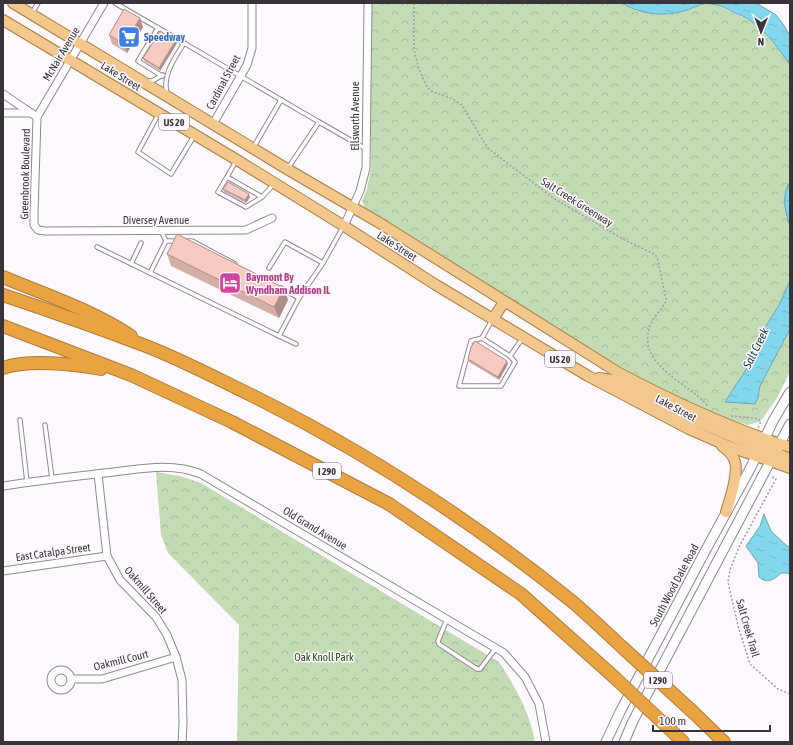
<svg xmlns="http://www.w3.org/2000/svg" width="793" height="745" font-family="'Asap Condensed',sans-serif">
<defs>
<pattern id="forest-crowns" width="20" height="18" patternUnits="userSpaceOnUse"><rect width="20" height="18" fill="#c4dcb6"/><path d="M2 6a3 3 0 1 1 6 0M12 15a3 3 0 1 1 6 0" fill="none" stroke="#a9bd9d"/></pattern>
<pattern id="water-ripples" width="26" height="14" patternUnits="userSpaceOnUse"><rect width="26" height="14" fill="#82d7ec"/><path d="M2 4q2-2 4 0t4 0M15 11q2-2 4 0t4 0" fill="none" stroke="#71b9cb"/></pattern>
</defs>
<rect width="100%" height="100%" fill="#fef9ff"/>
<g fill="url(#forest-crowns)">
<polygon points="371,3 622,3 637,11 669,14 686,10 696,6 714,4 751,21 775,43 790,65 790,182 785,193 787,219 790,220 790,372 777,398 763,418 758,422 748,425 723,418 662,390 620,367 366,211 362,201 367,189 371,168"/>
<path d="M156,472L180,476L201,483L499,662C515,686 530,713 535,742H237L239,625L168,553L161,535Z"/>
</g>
<g fill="url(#water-ripples)" stroke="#6ca6b7">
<path d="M622,3H756L776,15L783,24L790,36V65C779,49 768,33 752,22C747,17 739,15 733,12C724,7 715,3 704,4C698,5 693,8 687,10C666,17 641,15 622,3Z"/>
<path d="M790,182V226C785,212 781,195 790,182Z"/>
<polygon points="790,281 790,329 760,386 758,398 755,404 725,402 747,368 758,347 758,339 779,305"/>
<path d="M764,514L771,531L787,546L790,547V574L787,573H781C774,580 767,584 759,577L758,563L746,546L760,526Z"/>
</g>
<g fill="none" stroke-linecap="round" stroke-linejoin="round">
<g stroke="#918694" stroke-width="5.5">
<g id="service">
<polyline points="115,3 184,43"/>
<polyline points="32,13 38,3"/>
<polyline points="158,28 138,61 162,76"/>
<polyline points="149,81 152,81 163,75"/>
<path d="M167,93C162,75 175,58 184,43L319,122L288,168"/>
<polyline points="158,115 138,152 171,174 194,136"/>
<polyline points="319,122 366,149"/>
<polyline points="253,148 281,100"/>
<polyline points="236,161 227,177 262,197 274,184"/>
<polyline points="227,177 218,192 246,207 262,197"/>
<polyline points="161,231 166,241"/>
<polyline points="166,241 177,241"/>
<polyline points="187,241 192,241 235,264"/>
<polyline points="97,247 279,336 299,298 323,263 343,227"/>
<polyline points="131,264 141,243"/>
<polyline points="269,268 285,242 323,263"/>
<polyline points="150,273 166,241"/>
<polyline points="281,288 299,298"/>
<polyline points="279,336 296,344"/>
<polygon points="482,338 510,356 515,362 501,386 459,386 471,341"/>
<polyline points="482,338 492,320"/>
<polyline points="510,356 522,339"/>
<polyline points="20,420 27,482"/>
<polyline points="45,425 52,479"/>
<polyline points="447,619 438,641 439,644 477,669 480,669 496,648"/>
</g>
</g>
<g stroke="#918694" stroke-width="9">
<g id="minor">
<polyline points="104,3 37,117 34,213 34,225 38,230 45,231 246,230 272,218"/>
<polyline points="3,94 37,117"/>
<polyline points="3,113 31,113"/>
<polyline points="213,124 247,65 252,48 252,3"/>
<polyline points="344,226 360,191 366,168 368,3"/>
<polyline points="98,474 107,556 120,580 156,617 167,635 176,657 182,680 183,723 182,742"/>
<path d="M3,486C36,481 70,477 104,473C135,470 170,461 201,474L504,653L525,677L539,704L546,742"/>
<polyline points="3,571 107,556"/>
<circle cx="61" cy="680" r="10"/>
<polyline points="71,679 102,679 176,657"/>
</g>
</g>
<g stroke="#918694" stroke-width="11">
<g id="secondary">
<polyline points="606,742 620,712 702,557 751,467 773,421 790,392"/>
<polyline points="624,742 633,721 790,424"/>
</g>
</g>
<g stroke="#ac7c3f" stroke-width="12">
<g id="primary">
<path d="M13,3L287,169L378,222L619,373C674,402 731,429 790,447"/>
<polyline points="3,20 237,160 344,226 436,285 588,376 689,429 728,446 790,468"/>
<polyline points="493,319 504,302"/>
<polyline points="599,378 612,380 692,420 738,439 760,447 776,445"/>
<path d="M722,446C726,449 731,453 733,457C741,469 730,499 726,512"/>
<polyline points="757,456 775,453 790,459"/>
</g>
</g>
<g stroke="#ac7c3f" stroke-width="14">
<g id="motorway">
<path d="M3,277C46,295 92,310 131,336"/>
<path d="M3,295C51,311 99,328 146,346C182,360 218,379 253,396C368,453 475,523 574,603C590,617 606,632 622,647"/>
<polyline points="3,326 131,375 232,422 389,504 521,594 614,677"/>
<path d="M3,368C28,359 75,364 101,369"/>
<polyline points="694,713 724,742"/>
<polyline points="677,736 683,742"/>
</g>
</g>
<g stroke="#a19ca2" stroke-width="1.5" stroke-dasharray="2 2" stroke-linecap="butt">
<path d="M414,3V50L419,69L427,87L431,91L453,99L462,105L482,139L489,149L553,198L625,240L654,254L657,257L666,299L665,303C661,310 650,321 649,329C639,367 689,383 708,406"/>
<polyline points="731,416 755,418 761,421 758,428"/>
<polyline points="772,477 776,479 739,547 730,570 728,582 738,626 750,664 778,689 790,694"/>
</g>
<use href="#service" stroke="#fff" stroke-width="3.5"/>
<use href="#minor" stroke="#fff" stroke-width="7"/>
<use href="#secondary" stroke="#fff" stroke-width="9"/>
<use href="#primary" stroke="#f2c88d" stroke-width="10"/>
<use href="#motorway" stroke="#eaa341" stroke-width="12"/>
<g stroke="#ac7c3f" stroke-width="14" stroke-linecap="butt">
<g id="motorway-bridge">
<polyline points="622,647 694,713"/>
<polyline points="614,677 677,736"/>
</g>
</g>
<use href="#motorway-bridge" stroke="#eaa341" stroke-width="12"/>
</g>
<g fill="#d4afa7">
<polygon points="143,27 127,53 112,44 109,35"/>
<polygon points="177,43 160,71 144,61 143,58"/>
<polygon points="223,189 250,197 246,203 224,192"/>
<polygon points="167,254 284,288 288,300 279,318 171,266"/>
<polygon points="468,359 508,364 499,380 469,362"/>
</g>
<g fill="#ad8e88">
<polygon points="140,18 143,27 127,53 124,44"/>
<polygon points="176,40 177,43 160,71 159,68"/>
<polygon points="249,194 250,197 246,203 245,200"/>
<polygon points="284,288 288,300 279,318 274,307"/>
<polygon points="507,361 508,364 499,380 498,377"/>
</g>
<g fill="#f7cbc2" stroke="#ad8e88">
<polygon points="124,9 140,18 124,44 109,35"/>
<polygon points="160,31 176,40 159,68 143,58"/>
<polygon points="228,182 249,194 245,200 223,189"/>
<polygon points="177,234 284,288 274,307 167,254"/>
<polygon points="475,341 507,361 498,377 468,359 471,347"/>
</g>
<defs>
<g id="supermarket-square" transform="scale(1.15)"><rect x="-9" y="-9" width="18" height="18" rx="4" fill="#3f7fe0" stroke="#fef9ff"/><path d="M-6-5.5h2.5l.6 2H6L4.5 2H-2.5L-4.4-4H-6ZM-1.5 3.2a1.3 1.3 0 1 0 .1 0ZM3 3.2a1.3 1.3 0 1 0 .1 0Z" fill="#fff"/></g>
<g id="hotel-square" transform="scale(1.15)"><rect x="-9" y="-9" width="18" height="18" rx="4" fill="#d1479c" stroke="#fef9ff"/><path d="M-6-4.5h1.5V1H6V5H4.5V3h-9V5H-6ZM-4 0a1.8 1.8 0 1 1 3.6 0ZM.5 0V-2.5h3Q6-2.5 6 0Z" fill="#fff"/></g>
</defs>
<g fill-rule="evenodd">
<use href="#supermarket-square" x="129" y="37"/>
<use href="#hotel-square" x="230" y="283"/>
</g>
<g text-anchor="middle" stroke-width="3" stroke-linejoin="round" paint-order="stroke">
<g fill="#fef9ff" stroke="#746f75" stroke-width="1">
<rect x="159" y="114" width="30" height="16" rx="3"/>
<rect x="545" y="351" width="30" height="16" rx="3"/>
<rect x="313" y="463" width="28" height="16" rx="3"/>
<rect x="644" y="672" width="28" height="16" rx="3"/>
</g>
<g font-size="10" font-weight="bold" fill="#39343a">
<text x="174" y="126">US 20</text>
<text x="560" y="363">US 20</text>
<text x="327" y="475">I 290</text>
<text x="658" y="684">I 290</text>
</g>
<g font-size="11" font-weight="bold" fill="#366cbe" stroke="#fef9ff" text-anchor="start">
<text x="144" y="41">Speedway</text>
</g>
<g font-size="11" fill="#39343a" stroke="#fef9ff">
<text transform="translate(61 54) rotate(-59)" y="4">McNair Avenue</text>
<text transform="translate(121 76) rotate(32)" y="4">Lake Street</text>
<text transform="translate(223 82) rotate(-62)" y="4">Cardinal Street</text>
<text transform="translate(355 116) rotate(-90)" y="4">Ellsworth Avenue</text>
<text transform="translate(25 174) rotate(-89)" y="4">Greenbrook Boulevard</text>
<text transform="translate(577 202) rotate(32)" y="4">Salt Creek Greenway</text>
<text x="156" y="224">Diversey Avenue</text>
<text transform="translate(397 246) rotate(33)" y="4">Lake Street</text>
<text transform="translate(676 408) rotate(28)" y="4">Lake Street</text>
<text transform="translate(315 528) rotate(31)" y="4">Old Grand Avenue</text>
<text transform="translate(53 552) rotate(-8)" y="4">East Catalpa Street</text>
<text transform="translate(674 585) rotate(-62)" y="4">South Wood Dale Road</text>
<text transform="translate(146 590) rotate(49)" y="4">Oakmill Street</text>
<text transform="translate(748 628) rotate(74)" y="4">Salt Creek Trail</text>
<text transform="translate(121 660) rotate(-14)" y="4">Oakmill Court</text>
</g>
<g font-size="11" font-weight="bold" fill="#b23c85" stroke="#fef9ff" text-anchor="start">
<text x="246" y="281">Baymont By<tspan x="246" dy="13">Wyndham Addison IL</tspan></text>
</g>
<g font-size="11" fill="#29490d" stroke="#fef9ff">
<text x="324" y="661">Oak Knoll Park</text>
</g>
<g font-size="12" font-style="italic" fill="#113a43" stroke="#fef9ff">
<text transform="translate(756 348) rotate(-64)" y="4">Salt Creek</text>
</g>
</g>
<rect width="793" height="745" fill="none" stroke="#39343a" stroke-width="8"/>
<g transform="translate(761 32) rotate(181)" stroke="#fef9ff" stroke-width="3" paint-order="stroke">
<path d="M0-3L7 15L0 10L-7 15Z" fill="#39343a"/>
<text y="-6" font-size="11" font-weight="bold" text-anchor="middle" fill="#39343a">N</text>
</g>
<path d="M653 725v6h117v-6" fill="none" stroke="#39343a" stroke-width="2"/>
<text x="659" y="725" font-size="12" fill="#39343a" stroke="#fef9ff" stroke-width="3" paint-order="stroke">100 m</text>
</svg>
